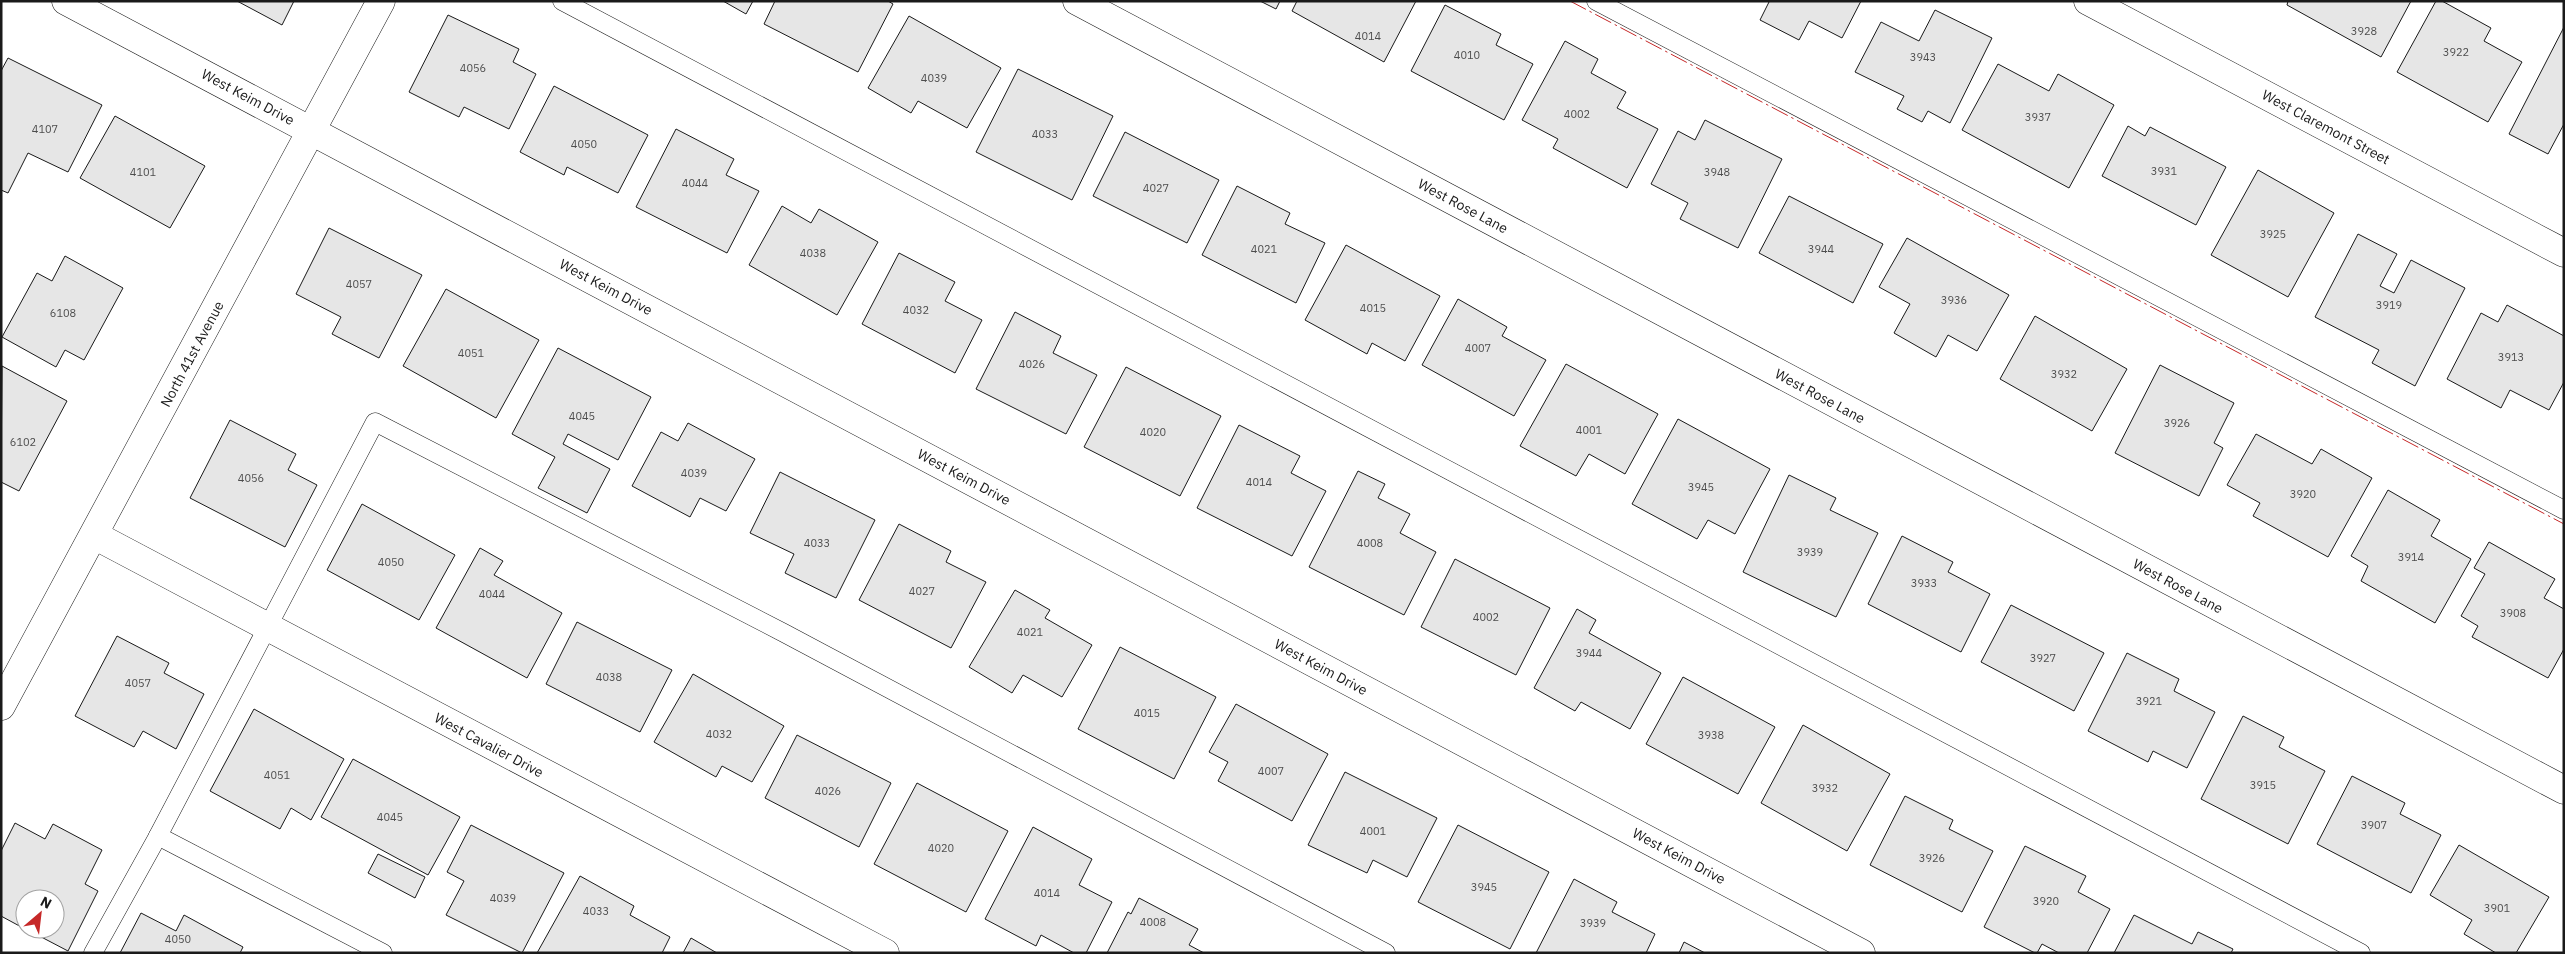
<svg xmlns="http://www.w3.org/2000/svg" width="2565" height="954" font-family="'IBM Plex Sans',sans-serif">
<rect width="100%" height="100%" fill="#fff"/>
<g fill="#e6e6e6" stroke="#1a1a1a">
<polygon points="237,1 294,1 282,25"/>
<polygon points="723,1 753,1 746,14"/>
<polygon points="775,1 888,1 893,4 858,72 764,24"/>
<polygon points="1260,1 1280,1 1276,9"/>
<polygon points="1297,1 1416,1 1384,62 1292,11"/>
<polygon points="1767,1 1861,1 1842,38 1809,21 1799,40 1760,20 1769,2"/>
<polygon points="2288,1 2411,1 2381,57 2287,5"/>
<polygon points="2436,1 2442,1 2491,28 2484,41 2522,62 2488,122 2397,72"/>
<polygon points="1445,5 1501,34 1496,45 1533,64 1504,120 1411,71"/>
<polygon points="1935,10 1992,38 1950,123 1928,111 1922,122 1897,109 1904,96 1855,72 1881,22 1919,41"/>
<polygon points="448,15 519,49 513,62 536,74 509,129 464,107 459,117 409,92"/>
<polygon points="909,16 1001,68 967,128 918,101 911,113 868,88"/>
<polygon points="2564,27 2564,124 2548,154 2509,134"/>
<polygon points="1565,41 1598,59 1591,73 1626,92 1617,108 1658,129 1627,188 1553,148 1558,139 1522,120"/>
<polygon points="8,58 102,105 68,172 28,153 8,193 1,190 1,71"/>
<polygon points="1998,64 2049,91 2058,74 2114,105 2069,188 1962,130"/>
<polygon points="1018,69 1113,116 1072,200 976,152"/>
<polygon points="554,86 648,135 618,193 567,167 564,175 520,152"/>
<polygon points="115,116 205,166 170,228 80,178"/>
<polygon points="1705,120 1782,159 1738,248 1680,219 1688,203 1651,184 1678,131 1695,140"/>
<polygon points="2128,126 2145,136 2150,127 2226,167 2196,225 2102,176"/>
<polygon points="676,129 734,159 726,175 759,191 727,253 636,207"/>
<polygon points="1125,132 1219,180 1187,243 1093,196"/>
<polygon points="2258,170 2334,213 2288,297 2211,255"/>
<polygon points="1237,186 1290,213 1285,224 1325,243 1296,303 1202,255"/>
<polygon points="1789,196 1883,244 1853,303 1759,253"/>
<polygon points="782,206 811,223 819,209 878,242 837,315 749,265"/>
<polygon points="329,228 422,275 379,358 332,334 341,317 296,294"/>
<polygon points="2358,234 2397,254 2380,286 2394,293 2411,260 2465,288 2415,386 2372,363 2379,350 2315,317"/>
<polygon points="1907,238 2009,295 1977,351 1948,335 1936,357 1894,333 1910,304 1879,287"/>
<polygon points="1346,245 1440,296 1405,361 1372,343 1367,354 1305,320"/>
<polygon points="899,253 955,282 945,301 982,320 955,373 862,324"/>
<polygon points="65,256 123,288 84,360 65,350 56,367 2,337 37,273 52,281"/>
<polygon points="446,289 539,340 496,418 403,366"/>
<polygon points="1458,299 1507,327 1502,336 1546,360 1514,416 1422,365"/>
<polygon points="2507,305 2564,336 2564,382 2549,410 2510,390 2501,408 2447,379 2481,313 2498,322"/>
<polygon points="1015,312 1061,336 1053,353 1097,375 1066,434 976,389"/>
<polygon points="2035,316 2127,369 2092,431 2000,379"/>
<polygon points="558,348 651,397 618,460 568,434 563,444 610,469 587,513 538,488 555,457 512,434"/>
<polygon points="1566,364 1658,414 1625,474 1589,454 1576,476 1520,446"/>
<polygon points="2160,365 2234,403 2214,443 2223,448 2199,496 2115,453"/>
<polygon points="2,366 67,401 19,491 1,482"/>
<polygon points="1126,367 1221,416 1180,496 1084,447"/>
<polygon points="1678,419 1770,469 1735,534 1708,520 1697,539 1632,504"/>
<polygon points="230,420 296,454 288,470 317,485 285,547 190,498"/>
<polygon points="688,423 755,459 726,511 700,498 690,517 632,486 661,432 678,441"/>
<polygon points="1239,425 1300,456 1291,473 1326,491 1292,556 1197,508"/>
<polygon points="2256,434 2312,464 2321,449 2372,478 2328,557 2253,516 2260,503 2227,485"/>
<polygon points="1358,471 1385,484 1378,498 1410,514 1400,533 1436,552 1404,615 1309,567"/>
<polygon points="780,472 875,520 836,598 785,573 794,554 750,533"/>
<polygon points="1789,475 1836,498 1830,510 1878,533 1836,617 1743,572"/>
<polygon points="2388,490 2440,520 2431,536 2471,559 2435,623 2361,581 2368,566 2351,556"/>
<polygon points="362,504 455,555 419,620 327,570"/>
<polygon points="899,524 951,551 946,562 986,582 951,648 859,600"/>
<polygon points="1902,536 1953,562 1948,572 1990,594 1961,652 1868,604"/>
<polygon points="2489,542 2555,579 2544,598 2564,609 2564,649 2548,678 2472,637 2478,626 2461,616 2485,574 2474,568"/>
<polygon points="480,548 503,561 494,575 562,613 527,678 436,628"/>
<polygon points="1455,559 1550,608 1516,675 1421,627"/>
<polygon points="1015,590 1050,610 1045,618 1092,645 1062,697 1023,675 1012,693 969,667"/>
<polygon points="2011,605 2104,653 2074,711 1981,662"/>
<polygon points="1577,609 1596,620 1589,633 1661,673 1630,729 1581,702 1575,711 1534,688"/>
<polygon points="577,622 672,670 640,732 546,684"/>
<polygon points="117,636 169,663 164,673 204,694 176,749 143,731 134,747 75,716"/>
<polygon points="1120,647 1216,697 1174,779 1078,729"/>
<polygon points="2127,653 2179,679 2174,691 2215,712 2187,768 2153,751 2148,762 2088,731"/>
<polygon points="693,674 784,726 752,782 722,766 716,777 654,742"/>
<polygon points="1683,677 1775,727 1738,794 1646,744"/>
<polygon points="1236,704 1328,754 1292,821 1218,781 1228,762 1209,752"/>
<polygon points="254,709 344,759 311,820 291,808 280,829 210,791"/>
<polygon points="2243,716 2284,737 2279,747 2325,771 2288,844 2201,799"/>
<polygon points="1803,725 1890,774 1847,851 1761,803"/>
<polygon points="797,735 891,783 859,847 765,798"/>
<polygon points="353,759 460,817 428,875 321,817"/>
<polygon points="1345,772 1437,818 1407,877 1373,860 1367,873 1308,845"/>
<polygon points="2352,776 2405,803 2400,814 2441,835 2411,893 2317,844"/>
<polygon points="917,783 1008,831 966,912 874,864"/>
<polygon points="1905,796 1953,820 1949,829 1993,851 1962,912 1870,865"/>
<polygon points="15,823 45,839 53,824 102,850 85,884 98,891 68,951 26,929 55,929 55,899 25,899 25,929 1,916 1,851"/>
<polygon points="471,825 564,873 522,953 446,915 464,881 447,872"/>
<polygon points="1458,825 1549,872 1510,949 1418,902"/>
<polygon points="1033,827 1092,859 1079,885 1112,902 1086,953 1074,953 1041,935 1036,946 985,919"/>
<polygon points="2459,845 2549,897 2516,953 2496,953 2464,934 2472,920 2430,895"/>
<polygon points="2025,846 2086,876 2078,892 2110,909 2087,953 2059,953 2042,944 2037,953 2035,953 1984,927"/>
<polygon points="378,854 425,877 415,898 368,873"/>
<polygon points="580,876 634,906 630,915 670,937 662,953 537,953"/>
<polygon points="1574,879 1617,902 1612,912 1655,934 1646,953 1536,953"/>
<polygon points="1139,898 1198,929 1189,945 1204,953 1107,953 1128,912 1131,914"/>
<polygon points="141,913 176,931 184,915 243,947 240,953 120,953"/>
<polygon points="2134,915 2192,944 2198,932 2233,949 2231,953 2114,953"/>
<polygon points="691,938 717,953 683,953"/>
<polygon points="1684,942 1705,953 1679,953"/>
</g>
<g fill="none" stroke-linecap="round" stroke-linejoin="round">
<g stroke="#1a1a1a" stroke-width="19">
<g id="service">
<polyline points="562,1 2361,953"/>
<polyline points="1596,1 2564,510"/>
<polyline points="158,836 383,953"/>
<polyline points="93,953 158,836 375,422 784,633 1386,953"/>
</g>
</g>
<g stroke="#1a1a1a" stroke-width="29">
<g id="minor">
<polyline points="66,1 1861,953"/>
<polyline points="1077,1 2564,790"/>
<polyline points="2088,1 2564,253"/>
<polyline points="94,535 885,953"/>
<polyline points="1,706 381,1"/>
</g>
</g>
<use href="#service" stroke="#fff" stroke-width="18"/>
<use href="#minor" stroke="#fff" stroke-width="28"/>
<polyline stroke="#c62828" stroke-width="1" stroke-dasharray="18 4 2.5 4" stroke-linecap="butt" points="1570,1 2564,524"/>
</g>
<g text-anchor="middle" stroke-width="4" stroke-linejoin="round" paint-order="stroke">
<g font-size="11" fill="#4d4d4d">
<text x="2364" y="35">3928</text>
<text x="1368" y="40">4014</text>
<text x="2456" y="56">3922</text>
<text x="1467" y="59">4010</text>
<text x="1923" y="61">3943</text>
<text x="473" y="72">4056</text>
<text x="934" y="82">4039</text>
<text x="1577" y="118">4002</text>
<text x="2038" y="121">3937</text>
<text x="45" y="133">4107</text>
<text x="1045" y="138">4033</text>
<text x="584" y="148">4050</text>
<text x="2164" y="175">3931</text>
<text x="143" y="176">4101</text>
<text x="1717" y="176">3948</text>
<text x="695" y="187">4044</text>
<text x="1156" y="192">4027</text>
<text x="2273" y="238">3925</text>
<text x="1264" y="253">4021</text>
<text x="1821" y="253">3944</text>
<text x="813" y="257">4038</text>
<text x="359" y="288">4057</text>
<text x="1954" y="304">3936</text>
<text x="2389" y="309">3919</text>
<text x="1373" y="312">4015</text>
<text x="916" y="314">4032</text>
<text x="63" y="317">6108</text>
<text x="1478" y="352">4007</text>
<text x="471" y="357">4051</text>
<text x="2511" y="361">3913</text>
<text x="1032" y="368">4026</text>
<text x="2064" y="378">3932</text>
<text x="582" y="420">4045</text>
<text x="2177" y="427">3926</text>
<text x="1589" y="434">4001</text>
<text x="1153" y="436">4020</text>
<text x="23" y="446">6102</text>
<text x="694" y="477">4039</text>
<text x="251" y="482">4056</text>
<text x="1259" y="486">4014</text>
<text x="1701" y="491">3945</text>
<text x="2303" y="498">3920</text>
<text x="817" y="547">4033</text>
<text x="1370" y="547">4008</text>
<text x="1810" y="556">3939</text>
<text x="2411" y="561">3914</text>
<text x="391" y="566">4050</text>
<text x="1924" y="587">3933</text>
<text x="922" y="595">4027</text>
<text x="492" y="598">4044</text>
<text x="2513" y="617">3908</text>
<text x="1486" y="621">4002</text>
<text x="1030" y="636">4021</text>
<text x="1589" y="657">3944</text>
<text x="2043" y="662">3927</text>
<text x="609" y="681">4038</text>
<text x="138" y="687">4057</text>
<text x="2149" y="705">3921</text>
<text x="1147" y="717">4015</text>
<text x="719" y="738">4032</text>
<text x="1711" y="739">3938</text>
<text x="1271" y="775">4007</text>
<text x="277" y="779">4051</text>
<text x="2263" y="789">3915</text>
<text x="1825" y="792">3932</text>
<text x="828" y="795">4026</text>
<text x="390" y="821">4045</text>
<text x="2374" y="829">3907</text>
<text x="1373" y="835">4001</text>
<text x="941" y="852">4020</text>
<text x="1932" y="862">3926</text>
<text x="1484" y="891">3945</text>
<text x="1047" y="897">4014</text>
<text x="503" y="902">4039</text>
<text x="2046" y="905">3920</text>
<text x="2497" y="912">3901</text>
<text x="596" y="915">4033</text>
<text x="1153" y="926">4008</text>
<text x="1593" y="927">3939</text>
<text x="178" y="943">4050</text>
</g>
<g font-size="14" fill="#1a1a1a" stroke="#fff">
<text transform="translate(248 97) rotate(28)" y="5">West Keim Drive</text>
<text transform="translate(2326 127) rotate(28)" y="5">West Claremont Street</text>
<text transform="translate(1463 206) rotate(28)" y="5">West Rose Lane</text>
<text transform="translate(606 287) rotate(28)" y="5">West Keim Drive</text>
<text transform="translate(192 354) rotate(-62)" y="5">North 41st Avenue</text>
<text transform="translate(1820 396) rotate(28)" y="5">West Rose Lane</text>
<text transform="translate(964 477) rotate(28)" y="5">West Keim Drive</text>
<text transform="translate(2178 586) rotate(28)" y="5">West Rose Lane</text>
<text transform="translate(1321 667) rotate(28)" y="5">West Keim Drive</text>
<text transform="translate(489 745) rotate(28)" y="5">West Cavalier Drive</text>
<text transform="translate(1679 856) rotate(28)" y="5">West Keim Drive</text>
</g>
</g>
<rect width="2565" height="954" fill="none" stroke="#1a1a1a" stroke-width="5"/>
<g transform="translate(40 914) rotate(28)"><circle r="24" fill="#ffffff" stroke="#a3a3a3"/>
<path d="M0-4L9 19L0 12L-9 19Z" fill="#c62828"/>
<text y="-8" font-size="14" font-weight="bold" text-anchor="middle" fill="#1a1a1a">N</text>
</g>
</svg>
